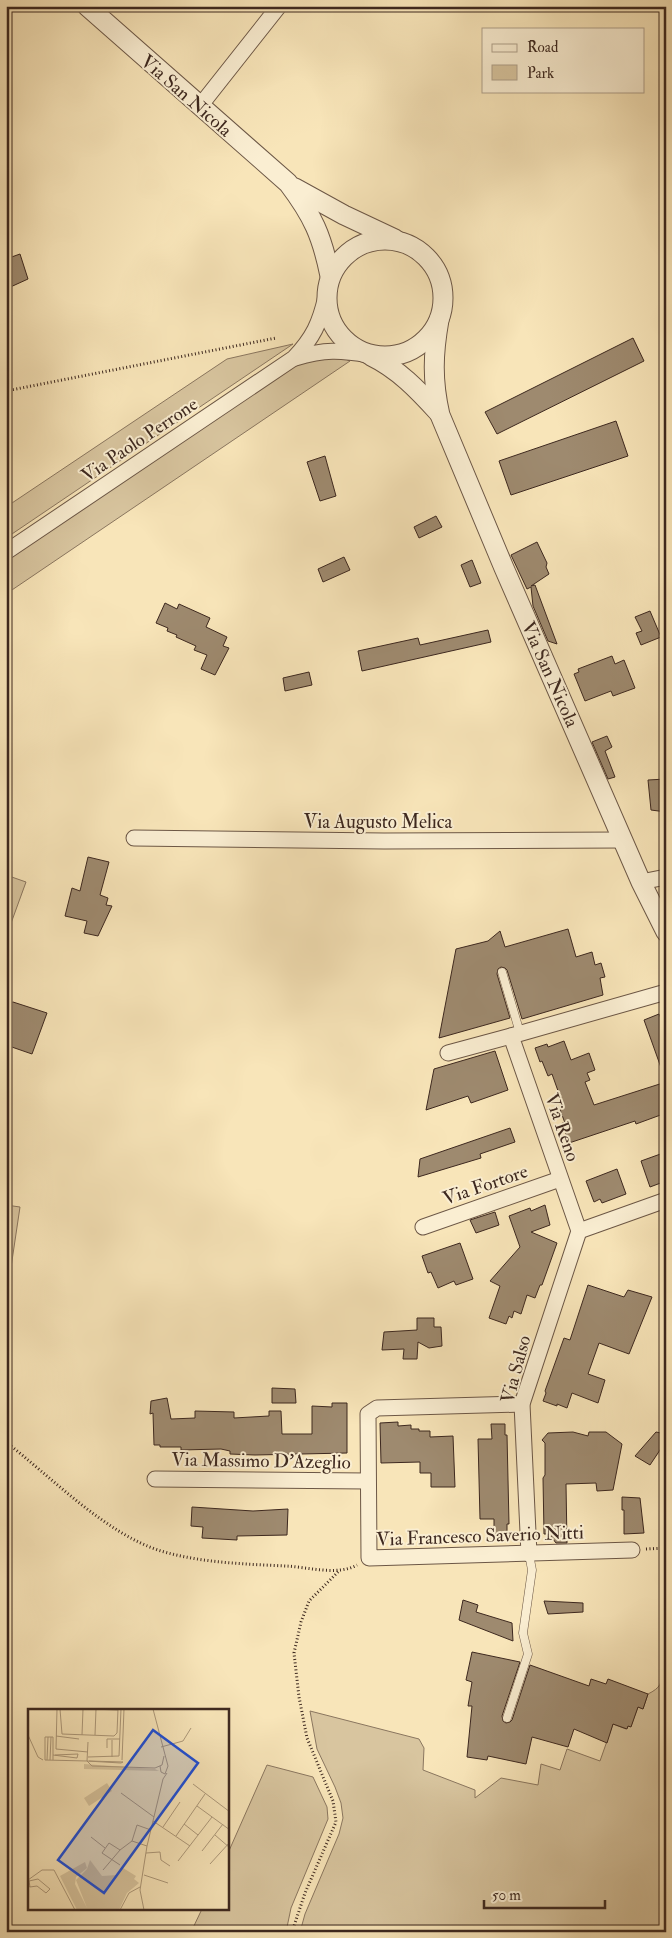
<svg xmlns="http://www.w3.org/2000/svg" width="672" height="1938" font-family="'IM FELL Double Pica',serif">
<rect width="100%" height="100%" fill="#f8e5b9"/>
<filter id="stains"><feTurbulence type="fractalNoise" baseFrequency=".004" numOctaves="4"/><feColorMatrix values="0 0 0 0 .2 0 0 0 0 .09 0 0 0 0 .02 0 0 0 .5 -.17"/></filter>
<radialGradient id="worn" r=".72"><stop offset=".6" stop-color="#630" stop-opacity="0"/><stop offset="1" stop-color="#630" stop-opacity=".3"/></radialGradient>
<g fill="#d8c59f" stroke="#8a765f">
<polygon points="293,344 6,538 6,507 227,359"/>
<polygon points="319,357 343,358 350,361 6,594 6,561 296,365"/>
<polygon points="6,875 26,882 6,937"/>
<polygon points="6,1205 20,1207 6,1301"/>
<path d="M666,1669V1932H300L305,1914L339,1834L343,1818L341,1803L335,1787L317,1749L310,1711L419,1739L424,1748L423,1770L475,1790V1798L501,1778L538,1785L541,1764L560,1770L567,1749L600,1761L613,1724L626,1729L628,1726H631L638,1707L643,1709L648,1694C660,1688 663,1683 661,1671Z"/>
<polygon points="267,1765 313,1777 327,1807 328,1819 291,1908 286,1932 191,1932 202,1909 228,1909 228,1853"/>
</g>
<g fill="#9e8a6f" stroke="#3d281f">
<polygon points="20,254 28,279 6,289 6,259"/>
<polygon points="633,338 644,361 497,434 485,412"/>
<polygon points="616,421 628,456 511,495 499,461"/>
<polygon points="325,456 336,496 320,501 307,462"/>
<polygon points="436,516 442,527 419,538 414,527"/>
<polygon points="537,542 547,563 546,567 549,574 531,586 535,585 557,644 548,641 533,606 531,587 527,589 511,555"/>
<polygon points="344,557 350,570 323,582 318,569"/>
<polygon points="472,560 481,583 470,587 461,565"/>
<polygon points="165,603 177,609 179,604 210,618 206,627 227,637 223,646 229,648 215,675 201,669 207,655 194,650 196,646 176,637 177,635 167,631 168,628 156,623"/>
<polygon points="650,611 661,637 641,645 636,633 642,631 635,617"/>
<polygon points="488,630 491,642 362,671 358,651 418,638 420,645"/>
<polygon points="612,656 615,664 624,660 635,688 613,696 611,691 585,701 574,674 579,672 578,669"/>
<polygon points="309,672 312,685 285,691 283,678"/>
<polygon points="607,736 612,747 605,751 615,777 608,779 592,742"/>
<polygon points="666,779 666,812 651,810 648,780"/>
<polygon points="88,857 109,862 100,895 108,898 106,905 112,906 98,936 84,933 87,921 65,916 72,888 80,891"/>
<polygon points="568,929 576,957 592,952 595,965 601,963 605,977 600,978 603,995 522,1019 507,970 505,968 501,967 498,969 497,974 510,1018 439,1038 456,949 488,941 500,931 505,947"/>
<polygon points="13,1002 47,1013 32,1054 6,1045 6,1004"/>
<polygon points="659,1014 662,1021 666,1019 666,1076 664,1076 644,1020"/>
<polygon points="564,1041 571,1060 589,1053 595,1070 587,1073 590,1080 585,1082 594,1105 666,1082 666,1113 636,1124 635,1121 569,1143 562,1123 565,1123 559,1107 563,1105 552,1074 548,1076 542,1061 540,1062 535,1048 547,1044 548,1047"/>
<polygon points="495,1051 508,1090 471,1103 468,1096 426,1110 434,1069"/>
<polygon points="510,1128 515,1142 480,1154 481,1158 418,1177 420,1159"/>
<polygon points="666,1152 666,1181 650,1187 641,1161"/>
<polygon points="617,1169 626,1194 602,1203 600,1199 594,1202 586,1181"/>
<polygon points="545,1205 550,1225 531,1232 557,1243 542,1285 540,1285 535,1298 527,1295 521,1314 514,1311 512,1318 509,1316 506,1324 489,1318 500,1286 490,1281 520,1247 509,1216 530,1208 531,1211"/>
<polygon points="495,1212 499,1225 476,1233 470,1220"/>
<polygon points="460,1243 473,1279 456,1285 454,1281 438,1288 431,1272 428,1273 422,1256"/>
<polygon points="588,1285 624,1297 628,1290 652,1297 629,1354 599,1343 588,1374 605,1380 598,1403 572,1393 567,1408 557,1404 557,1406 543,1401 546,1393 545,1391 564,1338 570,1340"/>
<polygon points="417,1318 434,1318 434,1327 441,1327 442,1346 429,1348 418,1342 417,1359 403,1359 404,1349 382,1350 384,1332 417,1330"/>
<polygon points="272,1388 295,1389 296,1403 272,1403"/>
<polygon points="167,1398 171,1419 195,1418 195,1411 234,1412 234,1418 269,1416 269,1411 281,1411 282,1434 312,1434 312,1406 332,1407 332,1403 347,1403 347,1453 255,1455 230,1454 230,1451 221,1449 181,1450 181,1447 160,1447 160,1445 154,1445 153,1413 150,1414 151,1401"/>
<polygon points="398,1422 398,1426 411,1425 411,1429 419,1429 419,1431 430,1431 430,1437 453,1436 455,1487 431,1487 431,1473 420,1473 420,1462 381,1463 380,1423"/>
<polygon points="491,1424 505,1424 505,1435 507,1435 509,1524 507,1524 507,1534 494,1534 494,1519 480,1519 478,1439 492,1439"/>
<polygon points="573,1432 588,1436 589,1432 606,1432 622,1444 613,1490 597,1491 596,1483 566,1484 567,1543 556,1543 549,1534 544,1534 543,1478 545,1475 545,1443 542,1440 548,1433"/>
<polygon points="656,1432 666,1434 666,1441 650,1465 635,1456"/>
<polygon points="622,1497 640,1498 644,1533 624,1534 624,1510 622,1510"/>
<polygon points="192,1507 253,1511 288,1509 287,1535 237,1536 237,1540 202,1538 203,1527 191,1526"/>
<polygon points="463,1600 478,1605 476,1612 512,1623 513,1641 459,1620"/>
<polygon points="544,1601 583,1603 583,1612 548,1614"/>
<polygon points="472,1652 520,1662 502,1716 503,1721 506,1723 510,1722 512,1720 530,1665 589,1686 591,1679 606,1684 608,1679 648,1694 643,1709 638,1707 631,1727 628,1726 627,1729 613,1724 607,1743 574,1729 568,1747 532,1737 526,1764 488,1756 487,1760 467,1757 472,1706 468,1706 472,1682 466,1680"/>
</g>
<g fill="none" stroke-linecap="round" stroke-linejoin="round">
<g stroke="#6c5746" stroke-width="9">
<g id="service">
<polyline points="502,972 520,1033"/>
<polyline points="507,1718 528,1654 523,1633 532,1570 529,1554"/>
</g>
</g>
<g stroke="#6c5746" stroke-width="17">
<g id="minor">
<polyline points="200,106 279,6"/>
<path d="M295,358C325,349 340,350 370,355"/>
<path d="M6,552L294,358C313,338 320,323 326,296"/>
<polyline points="134,838 384,841 623,840"/>
<polyline points="641,882 666,877"/>
<polyline points="448,1053 511,1036"/>
<polyline points="423,1227 560,1179"/>
<polyline points="579,1231 511,1036 666,992"/>
<polyline points="579,1231 666,1200"/>
<polyline points="522,1404 377,1408 368,1414 369,1558 632,1550"/>
<polyline points="155,1479 367,1481"/>
<polyline points="529,1554 522,1404 579,1231"/>
</g>
</g>
<g stroke="#6c5746" stroke-width="21">
<g id="tertiary">
<path d="M87,6L288,183C313,216 322,236 330,276"/>
<polyline points="295,188 344,215 395,239"/>
<circle cx="385" cy="298" r="58"/>
<path d="M439,320C433,354 432,380 440,415L504,568L641,882L666,932"/>
<path d="M371,356C398,369 418,390 438,412"/>
</g>
</g>
<g stroke="#3d281f" stroke-width="3" stroke-dasharray="1 2.5" stroke-linecap="butt">
<polyline points="6,391 276,338"/>
<polyline points="6,1370 10,1347"/>
<path d="M6,1442C51,1477 106,1534 161,1551C202,1563 244,1564 286,1566C308,1567 337,1576 357,1565"/>
<polyline points="646,1549 666,1548"/>
<polyline points="292,1932 305,1893 336,1822 333,1801 307,1738 299,1697 294,1653 301,1622 309,1601 339,1571"/>
</g>
<use href="#service" stroke="#faeed2" stroke-width="8"/>
<use href="#minor" stroke="#faeed2" stroke-width="15"/>
<use href="#tertiary" stroke="#faeed2" stroke-width="19"/>
</g>
<g text-anchor="middle" stroke-width="4" stroke-linejoin="round" paint-order="stroke">
<g font-size="19" fill="#3d281f" stroke="#faeed2">
<text transform="translate(187 95) rotate(41)" y="7">Via San Nicola</text>
<text transform="translate(139 439) rotate(-34)" y="7">Via Paolo Perrone</text>
<text transform="translate(551 674) rotate(66)" y="7">Via San Nicola</text>
<text x="378" y="828">Via Augusto Melica</text>
<text transform="translate(563 1127) rotate(71)" y="7">Via Reno</text>
<text transform="translate(485 1184) rotate(-19)" y="7">Via Fortore</text>
<text transform="translate(515 1369) rotate(-75)" y="7">Via Salso</text>
<text transform="translate(261 1460) rotate(1)" y="7">Via Massimo D'Azeglio</text>
<text transform="translate(480 1535) rotate(-2)" y="7">Via Francesco Saverio Nitti</text>
</g>
</g>
<g transform="translate(28 1709)">
<rect width="201" height="201" fill="#f8e5b9"/>
<path d="M56,55L127,60L131,62L56,60ZM79,74L84,82L61,97L56,89ZM62,151L74,167L89,166L95,159L108,167L106,170L111,174L99,184L91,201H49L32,167L57,153L59,159L48,168L47,175L59,199L48,171L59,160Z" fill="#d8c59f"/>
<path fill="none" stroke="#ad997b" stroke-width="1" d="M29,0L28,40L60,43M32,0L34,25L86,27L89,24L90,0M62,0L90,1M125,0L140,57M0,26L10,48L15,51M54,26L55,0M67,26L68,0M28,27L51,30M84,31V48M133,38L155,32L163,19M79,39V30H92M25,46V28H17V51L59,52L93,54L95,53L61,52M60,48L91,47L93,0M19,51L20,28M22,51L23,28M25,51V46L49,49L50,45L27,46M94,51L96,0M59,52L64,57L127,59L134,56L136,47M59,52L60,33M132,57L133,63L137,65L140,57M165,75L202,103M93,84L126,108M169,97L202,121M125,112L162,137M156,115L170,126M135,118L152,93M187,126L202,139M148,127L177,85M63,128L77,139M104,132L109,116L123,121M104,132L119,137M92,141L81,134L74,144L92,156M174,142L195,115M118,144L132,143L133,151L142,157M150,152L184,108M182,155L202,133M75,161L92,141L104,132M116,166L140,174M0,171L14,161H26L47,201M0,177L2,178L9,177L18,184L22,180L10,170L1,172L2,178M92,201L101,184L112,178M116,201L112,181L119,137L135,70L139,64"/>
<path fill="#1d4ed8" fill-opacity="0.15" stroke="#1d4ed8" stroke-width="2.5" d="M125,21L170,54L76,184L30,151Z"/>
<rect width="201" height="201" fill="none" stroke="#3d281f" stroke-width="2.5"/>
</g>
<rect width="672" height="1938" fill="none" stroke="#f8e5b9" stroke-width="25"/>
<rect x="8" y="8" width="657" height="1923" fill="none" stroke="#3d281f" stroke-width="2.5"/>
<rect x="12" y="12" width="647" height="1913" fill="none" stroke="#3d281f"/>
<rect x="482" y="28" width="162" height="65" fill="#faeed2" stroke="#ae9f8a"/>
<rect x="492" y="44" width="25" height="8" fill="#faeed2" stroke="#ae9f8a"/>
<text x="527" y="52" font-size="15" fill="#3d281f">Road</text>
<rect x="492" y="65" width="25" height="15" fill="#d8c59f" stroke="#ae9f8a"/>
<text x="527" y="78" font-size="15" fill="#3d281f">Park</text>
<path d="M484 1900v8h121v-8" fill="none" stroke="#3d281f" stroke-width="2.5"/>
<text x="492" y="1900" font-size="15" fill="#3d281f" stroke="#faeed2" stroke-width="4" paint-order="stroke">50 m</text>
<rect width="100%" height="100%" filter="url(#stains)"/>
<rect width="100%" height="100%" fill="url(#worn)"/>
</svg>
